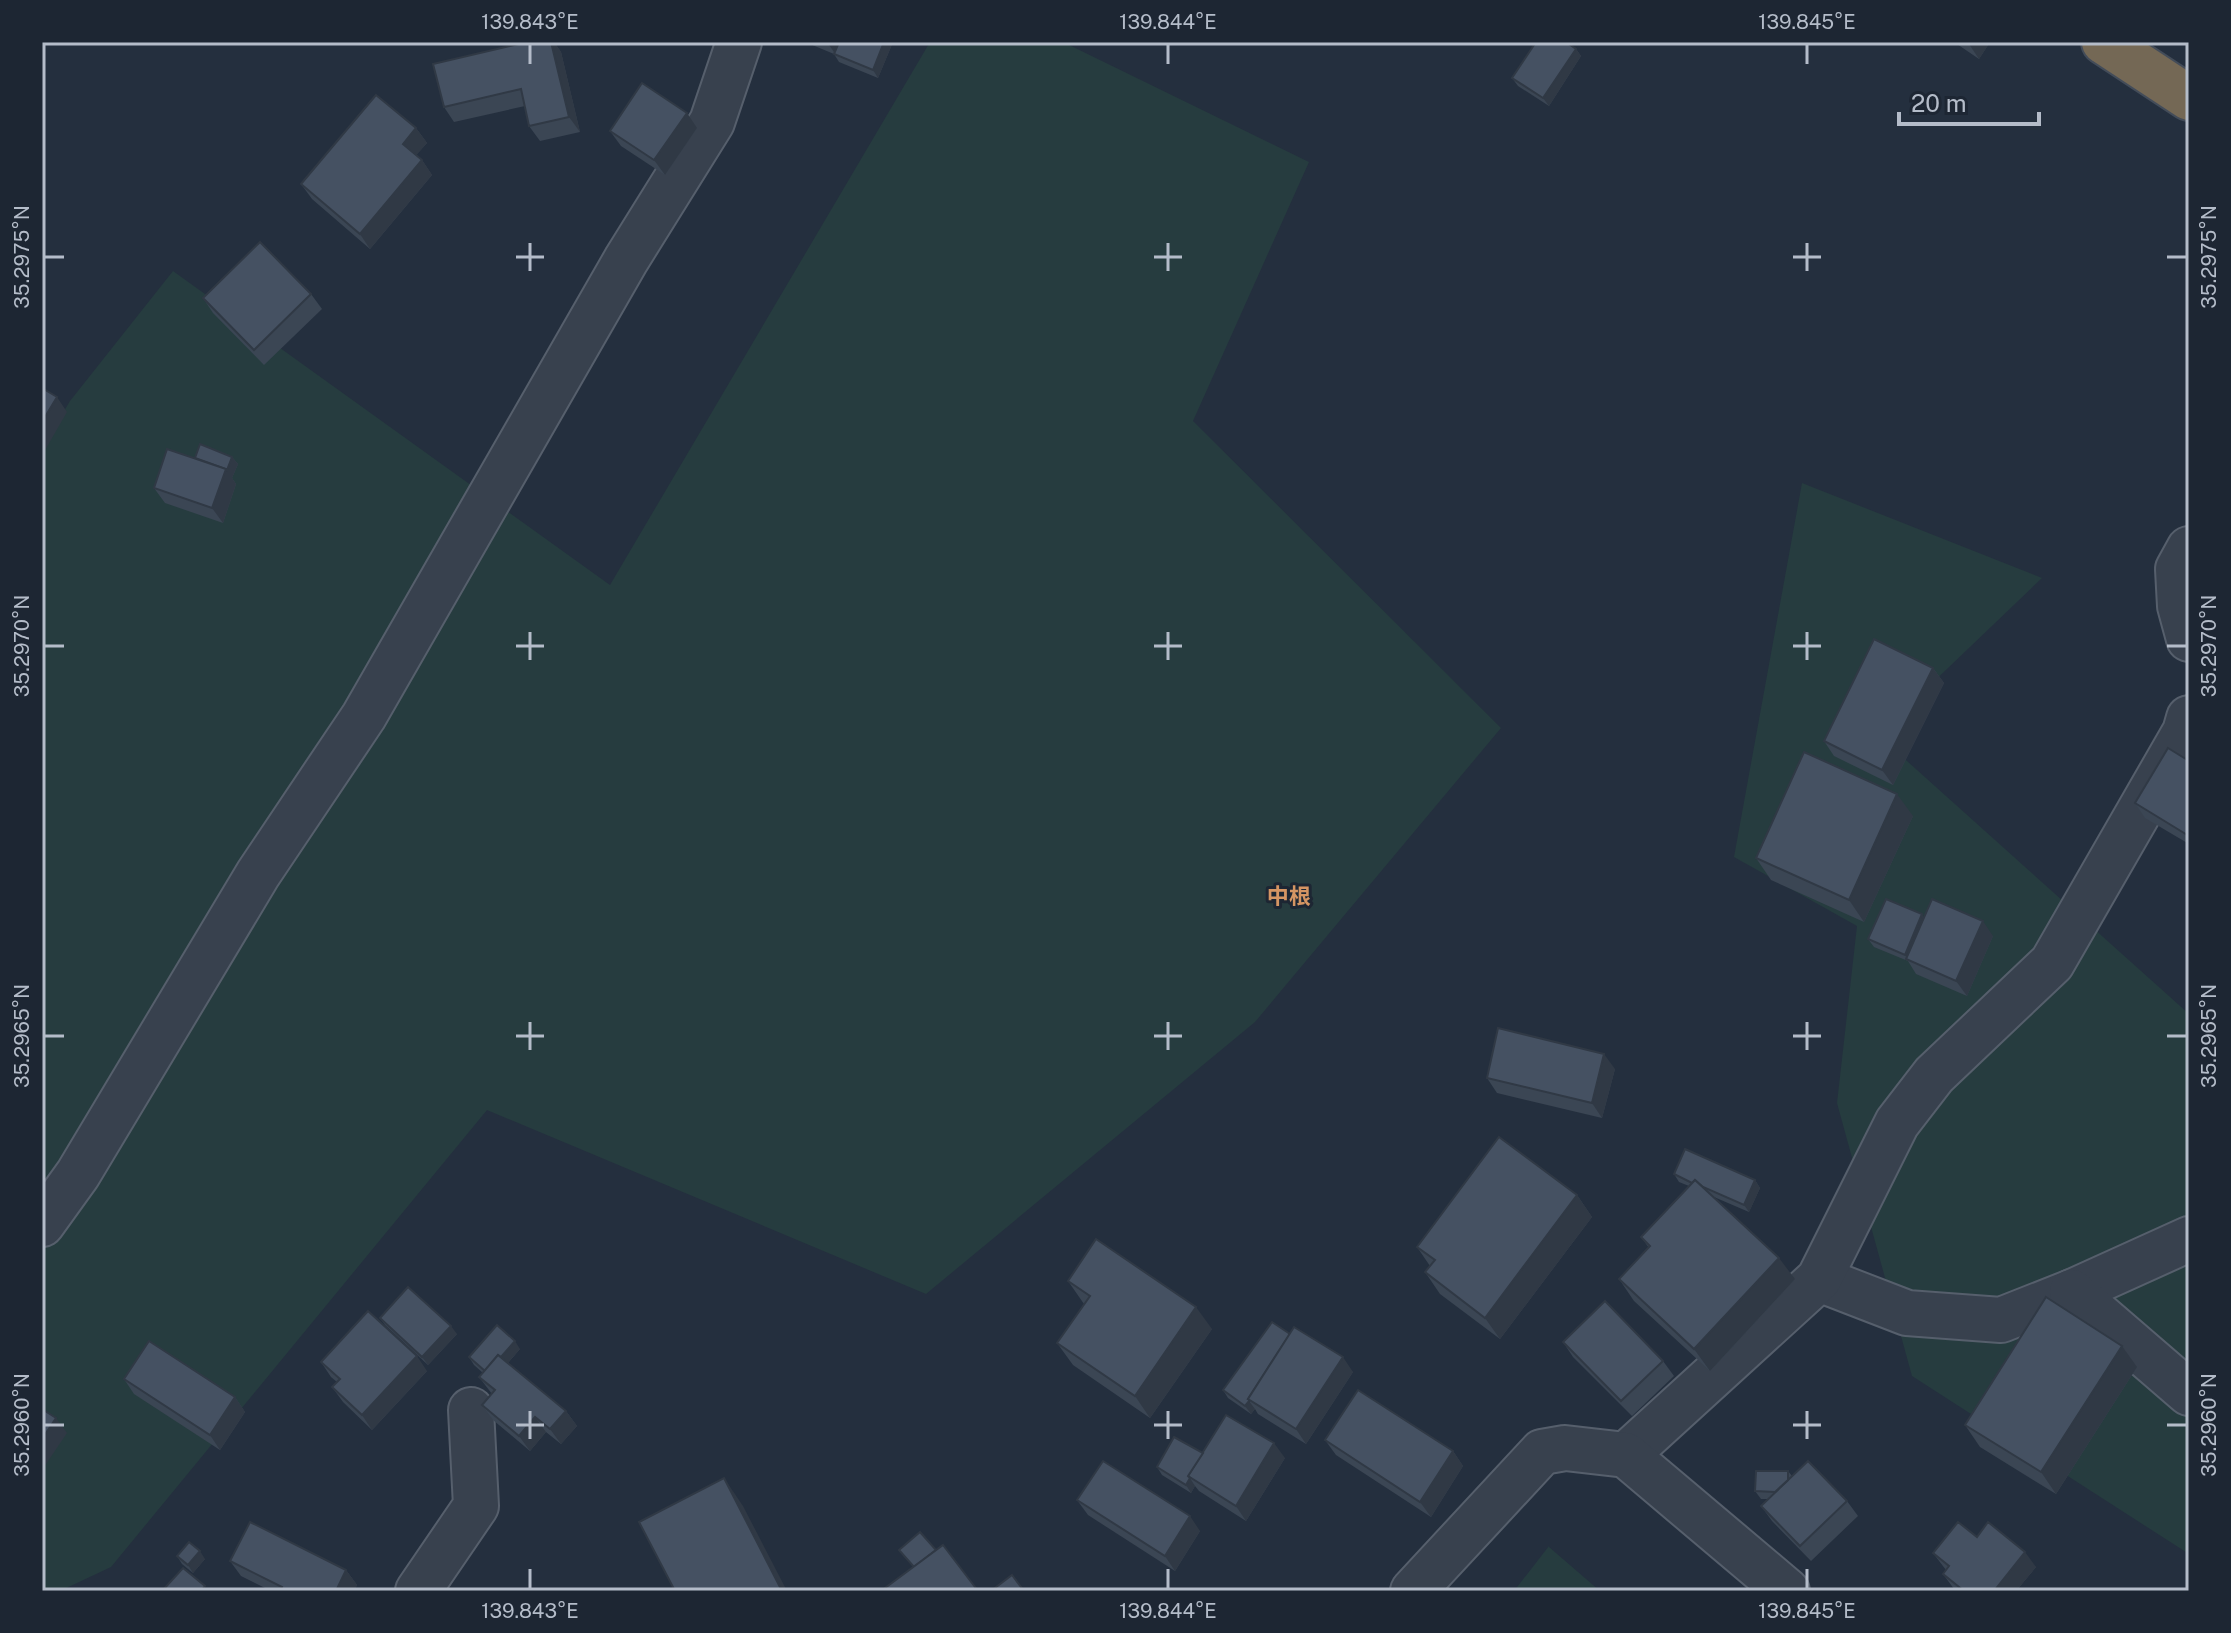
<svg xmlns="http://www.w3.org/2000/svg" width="2231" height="1633" font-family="'Public Sans','Noto Sans JP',sans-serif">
<rect width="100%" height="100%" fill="#242f3e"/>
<g fill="#263c3f">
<polygon points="930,42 1063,42 1309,162 1193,421 1501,728 1255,1022 926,1294 487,1110 111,1567 60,1591 42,1591 42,448 70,401 173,271 610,585"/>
<polygon points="1802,483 2042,578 1878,735 2189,1014 2189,1554 1912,1376 1837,1103 1857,926 1734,857"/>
<polygon points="1549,1546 1549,1547 1600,1591 1514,1591"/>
</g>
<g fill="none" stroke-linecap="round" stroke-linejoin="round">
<g stroke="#565f6c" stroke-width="48">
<g id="minor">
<polyline points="2189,549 2178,569 2180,606 2189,639"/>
<polyline points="42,1224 78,1174 258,874 364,716 626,260 712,122 739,42"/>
<polyline points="1819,1279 1907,1313 2001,1320 2072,1292 2189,1239"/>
<polyline points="2072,1292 2189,1393"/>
<polyline points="1626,1455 1819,1279 1897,1123 1934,1075 2052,963 2185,732 2189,718"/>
<polyline points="418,1591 476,1506 471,1410"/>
<polyline points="1413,1591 1542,1452 1565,1448 1626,1455 1787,1591"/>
</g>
</g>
<g stroke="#434c59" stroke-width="48">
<polyline id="highway" points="2104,42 2189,98"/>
</g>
<use href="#minor" stroke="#38414e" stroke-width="44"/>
<use href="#highway" stroke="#746855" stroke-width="44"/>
</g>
<g fill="#3b4654">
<polygon points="527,42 554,42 561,52 580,132 540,141 529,126 525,106 454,122 444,107"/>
<polygon points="805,42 893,42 878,78 839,62 834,54"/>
<polygon points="1954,42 1990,42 1979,59"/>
<polygon points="1576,49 1581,56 1549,106 1518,86 1512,78"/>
<polygon points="416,128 427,143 416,155 422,160 432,175 370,249 312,199 301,184"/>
<polygon points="697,128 665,175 621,146 610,131"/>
<polygon points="311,294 322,309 264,365 213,313 203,298"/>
<polygon points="232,457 238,464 232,478 236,484 223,523 165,503 154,488 195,458"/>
<polygon points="1933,668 1944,683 1893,785 1834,756 1824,741"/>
<polygon points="2189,761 2189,844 2145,818 2135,803"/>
<polygon points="1913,816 1864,922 1771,880 1756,858"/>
<polygon points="1924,918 1993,936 1967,996 1916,974 1908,961 1874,947 1868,939"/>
<polygon points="1615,1069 1602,1118 1497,1093 1487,1078"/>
<polygon points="1674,1174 1755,1180 1760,1188 1749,1212 1714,1197 1795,1279 1710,1371 1634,1301 1619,1279 1649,1248 1641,1237 1689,1186 1679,1182"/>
<polygon points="1577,1195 1592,1217 1500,1339 1440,1294 1425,1272 1430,1266 1417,1247"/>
<polygon points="1068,1281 1212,1329 1150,1418 1073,1365 1057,1343 1084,1304"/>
<polygon points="380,1318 457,1334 428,1365 385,1325"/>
<polygon points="1290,1334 1353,1372 1306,1444 1258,1414 1255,1409 1251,1414 1228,1398 1223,1390"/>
<polygon points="1563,1342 1663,1361 1674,1376 1632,1416 1573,1357"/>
<polygon points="520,1349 508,1363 566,1411 577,1426 561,1444 546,1432 530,1451 493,1420 482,1405 492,1394 479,1377 483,1373 474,1365 469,1357"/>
<polygon points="321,1362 427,1371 372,1430 343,1402 332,1387 337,1382 331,1377"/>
<polygon points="2137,1367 2056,1494 1980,1447 1965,1425"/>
<polygon points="124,1379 235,1397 245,1412 220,1450 134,1394"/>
<polygon points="1325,1440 1453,1451 1463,1466 1431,1517 1336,1455"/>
<polygon points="1203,1453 1285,1458 1246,1521 1199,1491 1195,1486 1191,1493 1162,1475 1157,1467"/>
<polygon points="1788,1471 1792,1476 1847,1501 1858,1516 1811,1561 1772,1521 1761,1506 1768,1499 1761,1499 1755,1491"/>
<polygon points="1077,1500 1200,1531 1175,1571 1088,1515"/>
<polygon points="1977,1537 2036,1567 2016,1591 1956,1591 1954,1589 1943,1574 1946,1570 1933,1553"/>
<polygon points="177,1556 205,1559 193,1573 182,1564"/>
<polygon points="230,1561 346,1570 357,1585 354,1591 271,1591 241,1576"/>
</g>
<g fill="#303945">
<polygon points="551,42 554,42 561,52 580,132 569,117"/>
<polygon points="827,42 841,42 836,55"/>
<polygon points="884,42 893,42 878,78 873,70"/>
<polygon points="1970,42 1990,42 1979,59 1969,44"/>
<polygon points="1576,49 1581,56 1549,106 1543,98"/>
<polygon points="687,113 697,128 665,175 654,160"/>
<polygon points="416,128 427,143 413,159 403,144"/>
<polygon points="422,160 432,175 370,249 360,234"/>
<polygon points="57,397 67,412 44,452 42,449 42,422"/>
<polygon points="232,457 238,464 232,478 236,484 223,523 212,508 226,469"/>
<polygon points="1933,668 1944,683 1893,785 1882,770"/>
<polygon points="1897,794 1913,816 1864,922 1849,900"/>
<polygon points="1922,914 1927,922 1909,960 1905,955"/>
<polygon points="1983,921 1993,936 1967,996 1956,981"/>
<polygon points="1604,1054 1615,1069 1602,1118 1592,1103"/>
<polygon points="1755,1180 1760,1188 1749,1212 1744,1205"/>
<polygon points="1577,1195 1592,1217 1500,1339 1485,1318"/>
<polygon points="1779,1258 1795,1279 1710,1371 1694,1349"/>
<polygon points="1196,1307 1212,1329 1150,1418 1135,1396"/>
<polygon points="451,1326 457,1334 428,1365 422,1357"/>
<polygon points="515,1341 520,1349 492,1381 487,1373"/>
<polygon points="2122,1346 2137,1367 2056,1494 2041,1472"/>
<polygon points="417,1356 427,1371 372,1430 362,1415"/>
<polygon points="1343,1357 1353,1372 1306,1444 1296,1429"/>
<polygon points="235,1397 245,1412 220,1450 210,1435"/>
<polygon points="1249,1401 1255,1409 1251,1414 1245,1406"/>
<polygon points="566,1411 577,1426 561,1444 550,1429"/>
<polygon points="535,1417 546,1432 530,1451 519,1436"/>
<polygon points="56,1418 67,1433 42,1470 42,1439"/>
<polygon points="1274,1443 1285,1458 1246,1521 1236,1506"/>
<polygon points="1453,1451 1463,1466 1431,1517 1420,1502"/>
<polygon points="724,1478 743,1506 787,1591 782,1591"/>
<polygon points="1190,1478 1195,1486 1191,1493 1186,1485"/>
<polygon points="1190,1516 1200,1531 1175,1571 1165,1556"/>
<polygon points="200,1551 205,1559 193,1573 188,1565"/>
<polygon points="2025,1552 2036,1567 2016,1591 1994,1591"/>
<polygon points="346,1570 357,1585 354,1591 336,1591"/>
</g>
<g fill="#455162" stroke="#303945" stroke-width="2">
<polygon points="527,42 551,42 569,117 529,126 521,89 444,107 433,64"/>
<polygon points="839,42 884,42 873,70 834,54"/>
<polygon points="1536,42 1566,42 1576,49 1543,98 1512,78"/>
<polygon points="642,83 687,113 654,160 610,131"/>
<polygon points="376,95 416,128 403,144 422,160 360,234 301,184"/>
<polygon points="260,242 311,294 254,350 203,298"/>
<polygon points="42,388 57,397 42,422"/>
<polygon points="200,444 232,457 227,470 226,469 195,458"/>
<polygon points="167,449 226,469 212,508 154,488"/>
<polygon points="1874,639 1933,668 1882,770 1824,741"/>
<polygon points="2168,748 2189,761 2189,836 2135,803"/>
<polygon points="1804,752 1897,794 1849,900 1756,858"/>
<polygon points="1886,899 1922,914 1905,955 1868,939"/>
<polygon points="1932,899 1983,921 1956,981 1906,959"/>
<polygon points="1498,1028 1604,1054 1592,1103 1487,1078"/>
<polygon points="1499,1137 1577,1195 1485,1318 1425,1272 1435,1260 1417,1247"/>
<polygon points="1685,1149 1755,1180 1744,1205 1703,1187 1695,1180 1692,1183 1674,1174"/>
<polygon points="1695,1180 1779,1258 1694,1349 1619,1279 1650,1246 1641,1237"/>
<polygon points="1096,1239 1196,1307 1135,1396 1057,1343 1090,1296 1068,1281"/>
<polygon points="408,1287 451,1326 422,1357 380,1318"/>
<polygon points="2046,1297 2122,1346 2041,1472 1965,1425"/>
<polygon points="1605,1301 1663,1361 1621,1401 1563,1342"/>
<polygon points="368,1311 417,1356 362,1415 332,1387 340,1379 321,1362"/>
<polygon points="1272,1322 1290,1334 1248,1399 1250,1400 1245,1406 1223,1390"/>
<polygon points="497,1325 515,1341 501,1357 498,1355 485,1371 469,1357"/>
<polygon points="1294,1327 1343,1357 1296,1429 1248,1399"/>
<polygon points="149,1341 235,1397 210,1435 124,1379"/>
<polygon points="498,1355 566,1411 550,1429 535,1417 519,1436 482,1405 495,1390 479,1377"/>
<polygon points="1358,1390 1453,1451 1420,1502 1325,1440"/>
<polygon points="42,1409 56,1418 42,1439"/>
<polygon points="1226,1415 1274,1443 1236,1506 1188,1476"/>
<polygon points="1174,1437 1203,1453 1188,1476 1190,1478 1186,1485 1157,1467"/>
<polygon points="1103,1461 1190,1516 1165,1556 1077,1500"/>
<polygon points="1808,1461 1847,1501 1800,1546 1761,1506"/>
<polygon points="1756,1471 1788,1471 1788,1480 1775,1492 1755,1491"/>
<polygon points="724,1478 782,1591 675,1591 639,1522"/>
<polygon points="250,1522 346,1570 336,1591 280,1591 282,1587 230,1561"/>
<polygon points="1958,1522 1977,1537 1988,1522 2025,1552 1994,1591 1964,1591 1943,1574 1949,1566 1933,1553"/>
<polygon points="920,1532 936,1550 914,1567 899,1550"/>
<polygon points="189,1542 200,1551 188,1565 177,1556"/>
<polygon points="943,1545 978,1591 881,1591"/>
<polygon points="183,1568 205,1586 201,1591 162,1591"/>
<polygon points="1012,1575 1024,1591 991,1591"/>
</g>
<path fill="none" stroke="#b4bcc9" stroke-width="3" d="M530,44V64M1168,44V64M1807,44V64M530,243V271M1168,243V271M1807,243V271M44,257H64M516,257H544M1154,257H1182M1793,257H1821M2167,257H2187M530,632V660M1168,632V660M1807,632V660M44,646H64M516,646H544M1154,646H1182M1793,646H1821M2167,646H2187M530,1022V1050M1168,1022V1050M1807,1022V1050M44,1036H64M516,1036H544M1154,1036H1182M1793,1036H1821M2167,1036H2187M530,1411V1439M1168,1411V1439M1807,1411V1439M44,1425H64M516,1425H544M1154,1425H1182M1793,1425H1821M2167,1425H2187M530,1569V1589M1168,1569V1589M1807,1569V1589"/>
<g text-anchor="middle" stroke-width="6" stroke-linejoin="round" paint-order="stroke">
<g font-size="22" font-weight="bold" fill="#d59563" stroke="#1d2633">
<text x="1289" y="904">中根</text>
</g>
</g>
<rect width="2231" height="1633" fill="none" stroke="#1d2633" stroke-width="88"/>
<path d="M1899 112v12h140v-12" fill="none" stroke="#b4bcc9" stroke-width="4"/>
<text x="1911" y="112" font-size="24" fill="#b4bcc9" stroke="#1d2633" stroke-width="6" paint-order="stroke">20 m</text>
<rect x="44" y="44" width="2143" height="1545" fill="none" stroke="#b4bcc9" stroke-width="3"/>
<g font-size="20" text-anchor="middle" fill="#b4bcc9">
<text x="530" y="29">139.843°E</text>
<text x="1168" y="29">139.844°E</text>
<text x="1807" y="29">139.845°E</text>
<text transform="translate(22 257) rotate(-90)" y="7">35.2975°N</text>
<text transform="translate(2209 257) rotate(-90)" y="7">35.2975°N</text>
<text transform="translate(22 646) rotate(-90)" y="7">35.2970°N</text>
<text transform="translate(2209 646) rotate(-90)" y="7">35.2970°N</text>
<text transform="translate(22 1036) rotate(-90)" y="7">35.2965°N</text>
<text transform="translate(2209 1036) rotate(-90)" y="7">35.2965°N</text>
<text transform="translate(22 1425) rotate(-90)" y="7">35.2960°N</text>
<text transform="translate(2209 1425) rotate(-90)" y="7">35.2960°N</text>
<text x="530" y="1618">139.843°E</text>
<text x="1168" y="1618">139.844°E</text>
<text x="1807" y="1618">139.845°E</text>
</g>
</svg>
